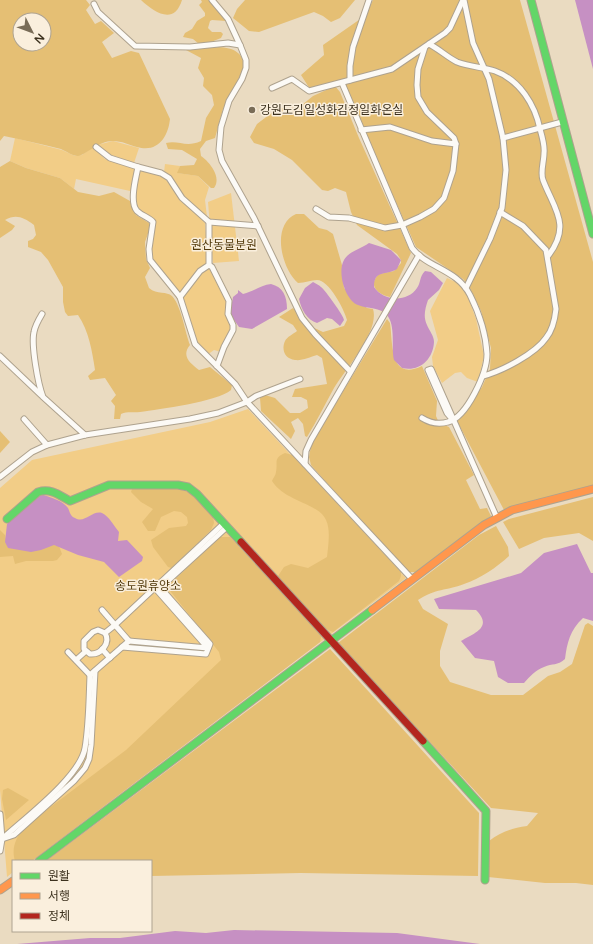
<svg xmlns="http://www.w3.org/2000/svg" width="593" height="944" font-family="'Varela Round','Noto Sans KR',sans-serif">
<rect width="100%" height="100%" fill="#eadbc1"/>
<g fill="#f2cd87">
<polygon points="15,138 62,150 75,156 82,155 93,147 105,159 134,167 136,169 132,190 130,191 76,179 74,189 60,178 26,168 10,161"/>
<polygon points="113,141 139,148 134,163 103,152 97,145"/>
<polygon points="165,164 180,166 178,173 198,176 209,187 205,200 207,217 184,197 171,178 164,172"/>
<path d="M141,170L162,175L182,200L205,223L208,262L180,292L153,261L150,254L155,226V221C150,218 143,215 139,210C133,204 137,177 141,170Z"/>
<polygon points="231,193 239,261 213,263 208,202"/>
<polygon points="209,269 213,271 227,302 232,328 221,352 214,350 207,355 196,342 183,296 203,271"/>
<polygon points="447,278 460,284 468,297 476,319 484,356 478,382 467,378 461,372 455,373 442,383 433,366 432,357 438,340 430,311"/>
<polygon points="248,409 406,578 28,861 13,861 13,872 7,877 0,790 0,488 32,460 210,422"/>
</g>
<g fill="#e5bf74" fill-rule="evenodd">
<path d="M0,0H86L90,5L86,10L95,24L101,21L114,33L102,42L112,58L131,51L139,53L170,119C168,137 158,153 137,147C129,145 122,141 113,141C98,141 86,155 78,156C72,156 66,151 61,149C42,144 23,140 4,136L0,141ZM20,20H44V44H20Z"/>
<path d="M141,0H182C174,26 154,12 141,0Z"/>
<polygon points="201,0 210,0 226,21 212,20 210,21 208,28 212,32 221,32 223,34 221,38 206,44 199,44 193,39 183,37 185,33 192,29 197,21 205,16 205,13 199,5 202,2"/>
<polygon points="245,0 355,0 340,18 331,22 323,16 314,12 259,32 249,31 233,18 237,9"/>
<polygon points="373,0 520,0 593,262 593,485 504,510 457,421 482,387 490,369 491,348 481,311 469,286 463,279 416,247 350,100 343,79 310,89 301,75 324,55 323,45 366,15"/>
<path d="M219,47C233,48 244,52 244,68L223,109L215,138L206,141L200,149L201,156C210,162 222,178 214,188H211L198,176L177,173L180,166L194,165L197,159L182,150L168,149L166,143C179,140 186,148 201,141L206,118L214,105L212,95L203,86L204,78L198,68L201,58L186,50Z"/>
<path d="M335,86L340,92L359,138L411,253L390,297C378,295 367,285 379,274L394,271L401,263V260L397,254L357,225L351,212L346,192L335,188L328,191L322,190L292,160L274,149L254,143L250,137L257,124L274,111L281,108H295L302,105L313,96Z"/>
<path d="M10,161L26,168L60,178L78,192L99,196L114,192L130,201L136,215L149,223L150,228L145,242L146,259L150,268L145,277L149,288C157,295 167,291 172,296C181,305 185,332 190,345C181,356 190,363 199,370L210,367L232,385L231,390C217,402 159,409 140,412C133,413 128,411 121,414L120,419H114L115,406L111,401L116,395L105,378L90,380L88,376L95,370C92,351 89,331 78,315L68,316L65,312L63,302V287L48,260L41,252L28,247V241L33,239L36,235L34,225C23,217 16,214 5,220L15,226L12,230L0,238V167Z"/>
<path d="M296,214H304L319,228L327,230L333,234L342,265L344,288L367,308L373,309C380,331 345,370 334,388C325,404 317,421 307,437L305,436L303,424L298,418L291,422L295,431L291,439L261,411L260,398L265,395L275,398L290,413H300L308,408L307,400L301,397H292L295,389L327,384L322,358L317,355C310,357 302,361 295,360C285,359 281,350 285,341C287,337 293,334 297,331L293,325L279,317L293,308L310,326L323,332L344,326L347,320C344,309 329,280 317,280C311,280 305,283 298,283C281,268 271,225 296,214Z"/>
<path d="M387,319L390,323C393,342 389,382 422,366L437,401L436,416L439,423L449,427L474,475L466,480L480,509L487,508L491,516L416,572H408L317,472L311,465L309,457L311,446L322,426Z"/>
<polygon points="0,431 10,442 0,453"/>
<path d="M285,453L292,455L401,572V576L399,581L333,632L324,628L278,576L284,567L291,564L308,568L327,557C328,547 331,530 326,520C319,503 285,502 272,481C273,478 276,475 276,472C278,462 273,458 285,453Z"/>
<polygon points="175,488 192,493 213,516 214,523 211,530 172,568 168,567 153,547 151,540 169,528 186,526 188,523 187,517 181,512 174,511 161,517 155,531 148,531 142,522 153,509 141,502 131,492 132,489"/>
<polygon points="593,497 593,541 579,533 544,538 519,549 503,522 509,519"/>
<path d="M496,526L508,547L509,556C497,567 480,579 464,584C446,591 436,588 418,600L423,609L448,624L440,651V666L450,682L491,695H523L548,676L560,672L572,664L585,625L588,623L593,626V885L576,883H545L488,877L489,841C501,832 512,828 527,826L538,813L491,808L338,643L479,535Z"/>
<polygon points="0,530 5,535 8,548 54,545 59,546 62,554 57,560 53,561 26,561 15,564 13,556 0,557"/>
<path d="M220,537H230L320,634L321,637L320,642L32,861H15C11,848 16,838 24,827L126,750L221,660L219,652L167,587Z"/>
<polygon points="330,649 479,813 478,876 301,873 151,876 151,861 46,861"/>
<polygon points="8,788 29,800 6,820 2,799 3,790"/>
</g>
<g fill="#c690c3">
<polygon points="575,0 593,0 593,69"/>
<path d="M369,243L391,250L401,260L397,269C386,276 374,269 374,287C383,301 407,303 417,288C421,283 419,277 425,271L431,272L443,283L439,290L428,300C425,309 423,317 427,325C429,330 434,336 434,342C433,360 419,372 402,368L394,360C391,347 396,326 387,315C381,307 367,309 358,305C345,300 337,272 344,260C349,251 361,249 369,243Z"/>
<path d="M313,282C315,283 319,285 321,287C325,290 344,316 344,320L340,326L332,319L327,318L317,323C307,320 301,309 299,299L305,288Z"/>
<path d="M271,284C283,287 287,296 287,309L252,329L239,327L230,314L233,297L238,293V290L243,294C253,292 261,285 271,284Z"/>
<path d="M43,495C51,497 63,501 68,508C70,512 70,516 75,518C85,524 92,510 102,513C109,516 114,526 119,532L118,541L127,540L143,557L142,561L119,577L104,562L78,555L54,545L41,550L31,552L8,548L5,542L7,524L40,496Z"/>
<path d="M577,544L591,573H593V621L583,618C570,630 567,643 565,659C557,666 553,663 544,667C536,670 530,676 524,683H508L498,677L494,661L475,658L461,641C475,633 493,627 476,610L439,609L434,599L521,573L544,553Z"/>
<polygon points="234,930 397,933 480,944 17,944 90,938 120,938 175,931 206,933"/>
</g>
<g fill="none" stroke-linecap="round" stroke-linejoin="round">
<g stroke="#aea28e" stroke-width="7">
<g id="street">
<polyline points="212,0 228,19 240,45"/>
<polyline points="464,0 473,43 489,79 503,138 506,170 502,208 490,239 466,288"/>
<polyline points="94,4 98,12 135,46 190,47 228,43 240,45 246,60 246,68 242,79 229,101 221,127 219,150 222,161 254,218 302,318 315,334 350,371"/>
<path d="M429,44C439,49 447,57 457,62C470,67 483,67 495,71C520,80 535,105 540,129C542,136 545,146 544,153C544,162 540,172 543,180C554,209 572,225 548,256"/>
<polyline points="350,80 350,66 353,47 369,0"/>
<path d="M342,83L412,248C427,268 457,269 470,295C479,313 486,334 487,354C487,373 467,417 448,422C438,425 430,423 422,418"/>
<polyline points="272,88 292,79 309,91 392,69 445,33 450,28 463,0"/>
<polyline points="361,130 390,127 432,141 456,144"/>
<polyline points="503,138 562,122"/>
<polyline points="96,147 110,158 138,167"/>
<polyline points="316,209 329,217 349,218 385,228 402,225 420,217 434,209 444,198 453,171 456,144 454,138 427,112 418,97 417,85 418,69 425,47"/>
<path d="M258,226L209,222L182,198L169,178L161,173L138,167C136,178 129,202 137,211C142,216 149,217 153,222L149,249L150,260L180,297L195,344L235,384L247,402L412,579"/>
<polyline points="209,265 212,267 229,301 228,314 233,325 233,330 224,347 217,366"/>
<polyline points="180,297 200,271 209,265 209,222"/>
<path d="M42,314C39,319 35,326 34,332C31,345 38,384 43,397L85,435"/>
<polyline points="0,356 41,395"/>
<path d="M483,376C502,371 535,354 546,338C552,331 555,318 556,309L546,250L523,226L500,212"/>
<polyline points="24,419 47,445"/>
<polyline points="453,420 447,413 428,370 431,369 497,518"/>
<polyline points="305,464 306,451 311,440 419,255"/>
<polyline points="0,477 32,452 47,445 85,435 190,419 218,413 247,402 256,396 300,379"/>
<polyline points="159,589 227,527"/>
<polyline points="102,610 115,625 105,633"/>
<path d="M98,630L105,633C111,643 101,655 90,654L84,649V641L93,632Z"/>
<polyline points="129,641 208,648 155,588"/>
<polyline points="122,647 206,654 210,644 158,585"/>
<polyline points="102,649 110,658"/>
<polyline points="68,652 90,675 129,641 115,625 223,524"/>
<polyline points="76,660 85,652"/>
<polyline points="0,814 2,839 14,835 74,781 85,768 89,759 91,745 95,671"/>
<path d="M0,851L2,839C25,818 80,777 85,748C89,724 89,699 90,675"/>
</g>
</g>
<g stroke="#aea28e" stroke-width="9">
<g id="fast">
<polyline points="531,0 593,234"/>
<path d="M7,519L38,492C51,488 59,495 70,501L109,485H178L188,487L197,494L241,542"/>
<polyline points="423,741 486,811 485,880"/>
<polyline points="39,861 372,610"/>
</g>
</g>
<g stroke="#aea28e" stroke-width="9">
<g id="slow">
<polyline points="372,610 484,525 512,510 593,489"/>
<polyline points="0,890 13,881"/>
</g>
</g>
<g stroke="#aea28e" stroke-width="9">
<polyline id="jam" points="241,542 423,741"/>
</g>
<use href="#street" stroke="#fcfaf6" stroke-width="5"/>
<use href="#fast" stroke="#63d668" stroke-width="7"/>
<use href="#slow" stroke="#ff974d" stroke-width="7"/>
<use href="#jam" stroke="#b3261e" stroke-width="7"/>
</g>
<circle fill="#796c57" stroke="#faefdd" stroke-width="1.5" cx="252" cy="110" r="4"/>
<g text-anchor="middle" stroke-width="3" stroke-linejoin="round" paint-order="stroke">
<g font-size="12" fill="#3c311e" stroke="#faefdd" text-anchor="start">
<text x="260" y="114">강원도김일성화김정일화온실</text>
</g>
<g font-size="12" fill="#553d0f" stroke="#faefdd">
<text x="224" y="249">원산동물분원</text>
<text x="148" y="590">송도원휴양소</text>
</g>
</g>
<rect x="12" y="860" width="140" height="72" fill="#faefdd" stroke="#aea391"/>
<rect x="20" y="873" width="20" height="6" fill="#63d668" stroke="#aea391"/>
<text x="48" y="880" font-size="12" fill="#3c311e">원활</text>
<rect x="20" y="893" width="20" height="6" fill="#ff974d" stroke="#aea391"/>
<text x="48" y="900" font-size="12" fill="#3c311e">서행</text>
<rect x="20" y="913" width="20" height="6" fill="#b3261e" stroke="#aea391"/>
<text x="48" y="920" font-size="12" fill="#3c311e">정체</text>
<g transform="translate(32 32) rotate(132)"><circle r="19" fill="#faefdd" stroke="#aea391"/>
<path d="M0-3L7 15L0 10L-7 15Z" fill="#796c57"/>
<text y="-6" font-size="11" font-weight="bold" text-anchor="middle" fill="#3c311e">N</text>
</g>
</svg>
